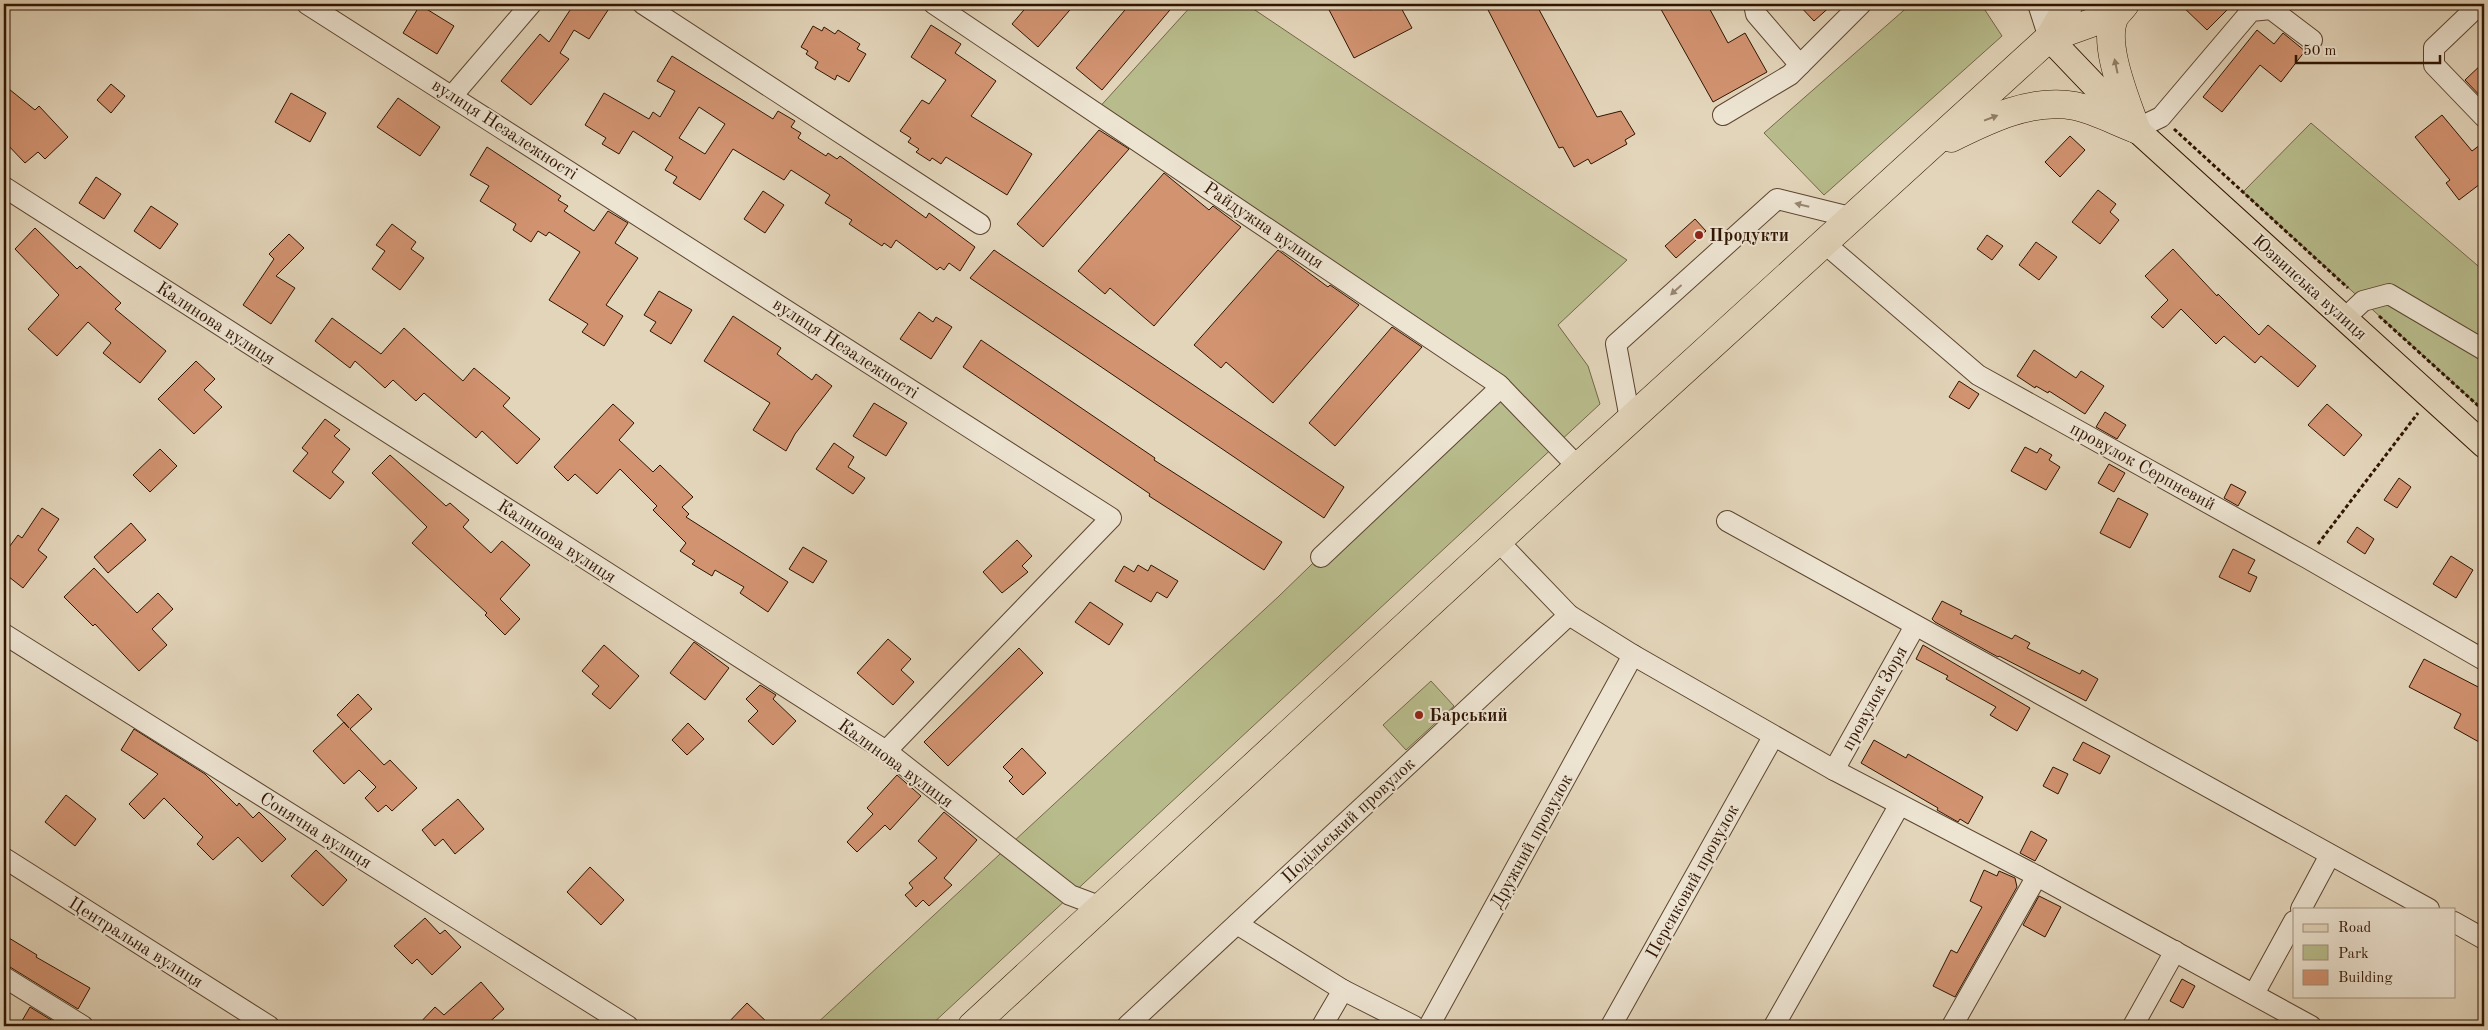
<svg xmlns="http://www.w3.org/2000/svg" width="2488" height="1030" font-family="'Old Standard TT',serif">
<rect width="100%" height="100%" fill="#e3d5ba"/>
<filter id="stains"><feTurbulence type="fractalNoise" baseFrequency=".004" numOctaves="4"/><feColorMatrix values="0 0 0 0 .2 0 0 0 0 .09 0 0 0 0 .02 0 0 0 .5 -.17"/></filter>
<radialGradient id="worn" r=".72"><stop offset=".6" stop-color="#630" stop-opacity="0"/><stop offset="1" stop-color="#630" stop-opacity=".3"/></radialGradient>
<g fill="#b8bc8c" stroke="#746847">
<polygon points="1193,4 1246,4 1627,260 1558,325 1588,366 1600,404 930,1026 814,1026 1278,597 1498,384 1096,111"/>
<polygon points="1911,4 1981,4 2002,36 1824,195 1764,133"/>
<polygon points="2311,123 2484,271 2484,411 2243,192"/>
<polygon points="1431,681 1454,706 1406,750 1383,725"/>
</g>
<g fill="#d29371" stroke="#301502" fill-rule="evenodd">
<polygon points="574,4 612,4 589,39 574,30 560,53 569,59 531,105 501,81 540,34 549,42"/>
<polygon points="1029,4 1075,4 1038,47 1012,24"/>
<polygon points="1130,4 1175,4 1102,90 1076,68"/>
<polygon points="1326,4 1366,4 1370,10 1382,4 1399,4 1412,28 1354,58"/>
<polygon points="1485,4 1536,4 1597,117 1621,111 1635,134 1625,140 1627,144 1591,164 1588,159 1574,167 1563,147 1559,148"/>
<polygon points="1658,4 1707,4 1728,43 1745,33 1767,72 1713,102"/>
<polygon points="1798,4 1833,4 1814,21"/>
<polygon points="2180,4 2233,4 2207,30"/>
<polygon points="420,5 454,26 437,54 403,33"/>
<polygon points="931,25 961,44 955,53 996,81 971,116 1032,154 1007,195 946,157 941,164 932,158 930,161 916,152 919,149 908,142 911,138 900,131 922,100 929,104 946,80 911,57"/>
<polygon points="813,26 822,31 824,27 835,34 838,30 860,44 857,49 866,54 849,82 837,75 835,80 815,68 818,62 806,54 808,51 801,47"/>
<polygon points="2257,30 2274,44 2283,33 2305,51 2281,82 2260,65 2222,112 2203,97"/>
<path d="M672,56L773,119L778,111L795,121L791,127L801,133L798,138L826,156L828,153L837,159L840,156L926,218L929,213L975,247L960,271L949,263L944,270L940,267L937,270L896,240L891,248L884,243L882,246L849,224L852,220L825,203L830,195L791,170L784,180L733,149L700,200L673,183L677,177L665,170L673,157L633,131L619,154L602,144L606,138L585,125L604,93L649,119L653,112L660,117L675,91L657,81ZM699,107L725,124L705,154L679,138Z"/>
<polygon points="2484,62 2484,100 2465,80"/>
<polygon points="111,84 125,96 111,113 97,100"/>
<polygon points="4,85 35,110 39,106 68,137 45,159 38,152 25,163 4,141"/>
<polygon points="291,93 326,113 310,142 275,122"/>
<polygon points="398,98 440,127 420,156 377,127"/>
<polygon points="2442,115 2472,151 2484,142 2484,181 2459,200 2446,183 2450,180 2415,137"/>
<polygon points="1099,130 1129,149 1043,247 1017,224"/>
<polygon points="2070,136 2085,150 2060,177 2045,162"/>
<polygon points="487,147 561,196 558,200 568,206 564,211 594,231 608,211 628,223 615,243 638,258 606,305 623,316 604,346 582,332 588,324 549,300 580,252 549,232 546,236 538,231 531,242 513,230 516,224 480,201 489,186 470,175"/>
<polygon points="1164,173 1209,210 1213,206 1241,227 1154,326 1110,288 1105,294 1078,271"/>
<polygon points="96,177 121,194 104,219 79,203"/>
<polygon points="2098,190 2116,204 2110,212 2119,220 2100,244 2072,222"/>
<polygon points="763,191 784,205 765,233 744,219"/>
<polygon points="151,206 178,224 160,249 134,231"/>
<polygon points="1695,219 1706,231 1676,258 1665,246"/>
<polygon points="392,224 416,242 411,249 424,258 400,290 372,269 385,251 376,245"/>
<polygon points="35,228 77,269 80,266 121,303 115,309 166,351 140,383 103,353 111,343 88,322 57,356 28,329 59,295 15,249"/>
<polygon points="289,234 304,248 276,276 295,288 271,324 243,305 274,259 269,254"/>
<polygon points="1987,235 2003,246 1992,260 1977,249"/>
<polygon points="2036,242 2057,257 2039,280 2019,265"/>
<polygon points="2173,249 2217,296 2218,294 2259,335 2268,325 2316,366 2298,387 2261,356 2255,363 2224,336 2216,344 2181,309 2163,328 2151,317 2168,300 2145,276"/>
<polygon points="994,250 1344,487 1324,518 970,278"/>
<polygon points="1278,250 1328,287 1330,285 1359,305 1273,403 1226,362 1221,368 1194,345"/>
<polygon points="659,291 692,310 671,344 650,331 656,322 644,315"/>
<polygon points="919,312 933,322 936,317 952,327 931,359 900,339"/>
<polygon points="733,316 781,348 777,354 812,380 816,374 832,386 795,434 786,451 753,430 770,403 704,361"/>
<polygon points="332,318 381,354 404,328 463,381 474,368 510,398 503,406 540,439 517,464 482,431 476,438 424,393 416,401 393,380 385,388 355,361 350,368 315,341"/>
<polygon points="1392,327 1422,347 1335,446 1309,423"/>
<polygon points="981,340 1155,458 1154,460 1282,542 1264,570 1149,496 1150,494 963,367"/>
<polygon points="2034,350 2076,378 2081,371 2104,386 2085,414 2049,391 2048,393 2036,386 2035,388 2017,376"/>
<polygon points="196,361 215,379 204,390 222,407 194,434 158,399"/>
<polygon points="1959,381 1979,394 1969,409 1949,397"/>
<polygon points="874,403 907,423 886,456 853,436"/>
<polygon points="613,404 634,423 619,440 653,472 660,465 693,497 682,507 689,514 686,517 788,582 768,612 740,593 744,587 715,570 712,576 692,564 695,561 680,551 686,543 653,510 657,506 620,469 597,494 575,474 568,481 554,467"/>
<polygon points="2327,404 2362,435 2344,456 2308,425"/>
<polygon points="2105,412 2126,425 2117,439 2096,427"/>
<polygon points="325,419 340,430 334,436 350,449 332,472 344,482 330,499 293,471 308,453 302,448"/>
<polygon points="834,443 854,457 848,467 865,478 853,494 816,469"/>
<polygon points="2025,447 2037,453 2040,448 2052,455 2049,460 2060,467 2046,490 2011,471"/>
<polygon points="160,449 177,466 150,492 133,475"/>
<polygon points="390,455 446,506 450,503 469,520 463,527 491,553 502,541 530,565 500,599 520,619 505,635 485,615 487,613 412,543 427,527 372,473"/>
<polygon points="2109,464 2125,473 2114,492 2098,483"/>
<polygon points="2399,478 2411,487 2397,508 2384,500"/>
<polygon points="2231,484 2246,492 2238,506 2224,498"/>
<polygon points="2118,498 2148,514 2130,548 2100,533"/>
<polygon points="42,508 59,519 38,550 47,557 23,588 4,573 4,554 18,535 22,538"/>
<polygon points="131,523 146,540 108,573 94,557"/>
<polygon points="2357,527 2374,539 2365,554 2347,542"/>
<polygon points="1017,540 1032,556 1022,566 1028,572 1002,593 983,572"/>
<polygon points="803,547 827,561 813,583 789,569"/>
<polygon points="2233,549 2255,560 2248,573 2257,577 2250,592 2219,577"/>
<polygon points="2451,556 2473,570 2456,598 2433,584"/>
<polygon points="1138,565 1148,571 1151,565 1178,581 1167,598 1157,592 1151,602 1115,581 1124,566 1134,572"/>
<polygon points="94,568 137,613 158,593 173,609 152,629 167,645 139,671 95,624 93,626 64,597"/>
<polygon points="1942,601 1962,611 1960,614 2012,639 2015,635 2030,643 2027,648 2080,674 2082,670 2098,679 2086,701 1999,656 1998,657 1935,622 1932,619"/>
<polygon points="1090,602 1123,624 1109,645 1075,622"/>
<polygon points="888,639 911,659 901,670 914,682 893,705 857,673"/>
<polygon points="694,642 729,668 705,700 670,673"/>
<polygon points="604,645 639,676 610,709 592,694 599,686 582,671"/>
<polygon points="1923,645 2030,708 2017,731 1990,715 1996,707 1946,679 1948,676 1916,659"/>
<polygon points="1019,648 1043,673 948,766 924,742"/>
<polygon points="2424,659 2484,690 2484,732 2479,742 2454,728 2461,714 2409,687"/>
<polygon points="760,685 776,695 773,699 796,721 773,745 748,721 758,711 746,699"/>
<polygon points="358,694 372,709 350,729 384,765 390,760 417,788 392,811 386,805 378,812 365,798 376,787 359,770 344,784 313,751 344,722 349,728 337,715"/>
<polygon points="688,723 704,739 687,755 672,740"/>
<polygon points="134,729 205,774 237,806 239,803 253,818 259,812 286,839 262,862 238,837 213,860 197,844 203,837 164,798 144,819 129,804 158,774 121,750"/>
<polygon points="1874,740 1906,758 1908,754 1983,797 1968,824 1960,819 1958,822 1937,810 1938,808 1861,763"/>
<polygon points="2083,742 2110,756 2100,774 2073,760"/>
<polygon points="1022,748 1046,773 1023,795 1009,781 1013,777 1003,767"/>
<polygon points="2053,767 2068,774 2058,794 2043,786"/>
<polygon points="897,775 921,796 890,830 885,825 857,852 847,842 873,814 867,808"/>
<polygon points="66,795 96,819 75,846 45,822"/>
<polygon points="458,799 484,829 455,854 443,839 435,846 422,830"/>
<polygon points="944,812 977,840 944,878 952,885 929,906 923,900 916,907 905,895 913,888 909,883 937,858 918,841"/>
<polygon points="2031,831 2047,840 2035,861 2020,853"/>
<polygon points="316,850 347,880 323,906 291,876"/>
<polygon points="590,867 624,900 601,925 567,892"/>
<polygon points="1984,870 1997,876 1999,871 2015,878 2017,887 1955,997 1933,986 1951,950 1957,953 1982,907 1970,901"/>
<polygon points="2039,896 2061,907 2045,937 2023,925"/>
<polygon points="425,918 440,934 445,930 461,947 432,975 417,959 412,964 394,946"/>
<polygon points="9,938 37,955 36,957 90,988 78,1009 10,967 4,965 4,946"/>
<polygon points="2182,979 2195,986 2183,1008 2170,1001"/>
<polygon points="481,982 504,1009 485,1026 417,1026 435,1007 444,1015"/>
<polygon points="747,1003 771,1026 725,1026"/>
<polygon points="30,1007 61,1026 19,1026"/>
</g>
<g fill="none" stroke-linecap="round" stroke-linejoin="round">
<g stroke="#5d4530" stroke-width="22">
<g id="minor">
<polyline points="307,4 1111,518 886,751"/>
<polyline points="643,4 980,224"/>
<polyline points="934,4 1498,384 1578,467"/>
<polyline points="1754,4 1756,14 1800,65"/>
<polyline points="2038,4 2049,38"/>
<polyline points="2480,4 2434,48 2434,65 2484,117"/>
<polyline points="452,96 531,4"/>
<polyline points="1723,115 1790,75 1861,4"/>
<polyline points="2136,129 2161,117 2251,11 2271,9 2312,40"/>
<polyline points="4,187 886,751 1070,895 1102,907"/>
<polyline points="1823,242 1978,375 2307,558 2484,660"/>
<polyline points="2345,318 2363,301 2389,294 2484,350"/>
<polyline points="1630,419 1616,344 1777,199 1850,217"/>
<polyline points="1727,521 2429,909"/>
<polyline points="1498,541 1569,615 1633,655 1834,770 2037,876 2311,1026"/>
<polyline points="1321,557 1501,387"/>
<polyline points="4,634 628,1026"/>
<polyline points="1834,770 1915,626"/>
<polyline points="4,858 269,1026"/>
<polyline points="2301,909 2330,855"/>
<polyline points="2454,922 2484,939"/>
<polyline points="1237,924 1343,990 1414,1026"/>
<polyline points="4,977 83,1026"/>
<polyline points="2254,994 2294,921"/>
<polyline points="1127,1026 1569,615"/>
<polyline points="1322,1026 1343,990"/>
<polyline points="1429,1026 1633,655"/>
<polyline points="1611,1026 1773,737"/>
<polyline points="1774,1026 1899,806"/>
<polyline points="1952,1026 2037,876"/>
<polyline points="2133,1026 2175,951"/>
</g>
</g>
<g stroke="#301502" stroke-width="27">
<polyline id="major" points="2049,38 2136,129 2484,445"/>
</g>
<g stroke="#301502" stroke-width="29">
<g id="highway">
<path d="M2125,4C2122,8 2118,12 2115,16C2101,43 2127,102 2136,129"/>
<polyline points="2049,38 2091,23 2120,4"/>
<path d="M1951,138C1989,119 2032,98 2075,106C2095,110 2117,122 2136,129"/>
<polyline points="972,1026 1578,467 2049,38 2069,4"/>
</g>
</g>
<g stroke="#301502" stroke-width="3" stroke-dasharray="4 2.5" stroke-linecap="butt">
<polyline points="2174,129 2348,288"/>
<polyline points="2379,316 2484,411"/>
<polyline points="2318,544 2418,413"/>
</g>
<use href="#minor" stroke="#ede4d2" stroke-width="20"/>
<use href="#major" stroke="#e3d5ba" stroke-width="25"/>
<use href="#highway" stroke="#e3d5ba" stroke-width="28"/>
</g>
<defs><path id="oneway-solid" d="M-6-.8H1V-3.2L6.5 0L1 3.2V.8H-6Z" transform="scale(1.25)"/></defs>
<g fill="#927f67">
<use href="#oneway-solid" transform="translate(2116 66) rotate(-102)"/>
<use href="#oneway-solid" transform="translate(1991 118) rotate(-21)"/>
</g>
<g fill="#988774">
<use href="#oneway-solid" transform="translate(1802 205) rotate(-166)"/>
<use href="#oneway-solid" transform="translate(1676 290) rotate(138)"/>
</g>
<g fill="#8f2418" stroke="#ede4d2" stroke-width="2">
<circle cx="1699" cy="235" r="5"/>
<circle cx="1419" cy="715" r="5"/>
</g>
<g text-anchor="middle" stroke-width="4" stroke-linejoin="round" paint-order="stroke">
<g font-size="18" fill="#301502" stroke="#ede4d2">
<text transform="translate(505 129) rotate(33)" y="6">вулиця Незалежності</text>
<text transform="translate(1264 225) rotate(34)" y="6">Райдужна вулиця</text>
<text transform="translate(2310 287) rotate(42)" y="6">Юзвинська вулиця</text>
<text transform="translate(216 323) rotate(33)" y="6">Калинова вулиця</text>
<text transform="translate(846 348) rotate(33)" y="6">вулиця Незалежності</text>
<text transform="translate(2143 466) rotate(29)" y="6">провулок Серпневий</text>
<text transform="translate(557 541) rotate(33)" y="6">Калинова вулиця</text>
<text transform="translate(1874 698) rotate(-61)" y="6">провулок Зоря</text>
<text transform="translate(896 763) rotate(36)" y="6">Калинова вулиця</text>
<text transform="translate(1348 820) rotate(-43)" y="6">Подільський провулок</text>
<text transform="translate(316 830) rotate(32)" y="6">Сонячна вулиця</text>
<text transform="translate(1531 841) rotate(-61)" y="6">Дружний провулок</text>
<text transform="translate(1692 881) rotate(-61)" y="6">Персиковий провулок</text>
<text transform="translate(136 942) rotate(32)" y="6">Центральна вулиця</text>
</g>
<g font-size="18" font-weight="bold" fill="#301502" stroke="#ede4d2" text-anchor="start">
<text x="1709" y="241">Продукти</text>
<text x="1429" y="721">Барський</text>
</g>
</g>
<rect width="2488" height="1030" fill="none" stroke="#e3d5ba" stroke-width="20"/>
<rect x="5" y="5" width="2478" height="1020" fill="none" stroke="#301502" stroke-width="2.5"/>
<rect x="10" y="10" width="2468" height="1010" fill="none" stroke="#301502"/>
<rect x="2293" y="908" width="162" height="90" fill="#ede4d2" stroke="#a1917f"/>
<rect x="2303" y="924" width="25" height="8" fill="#e3d5ba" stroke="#a1917f"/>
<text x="2338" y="932" font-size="15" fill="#301502">Road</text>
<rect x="2303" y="945" width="25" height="15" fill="#b8bc8c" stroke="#a1917f"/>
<text x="2338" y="958" font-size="15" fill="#301502">Park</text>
<rect x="2303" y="970" width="25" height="15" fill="#d29371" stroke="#a1917f"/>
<text x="2338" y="982" font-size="15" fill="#301502">Building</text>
<path d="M2296 55v8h144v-8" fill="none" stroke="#301502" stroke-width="2.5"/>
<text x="2303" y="55" font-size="15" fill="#301502" stroke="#ede4d2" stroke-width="4" paint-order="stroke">50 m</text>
<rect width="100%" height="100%" filter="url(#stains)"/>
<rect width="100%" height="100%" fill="url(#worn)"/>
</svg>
